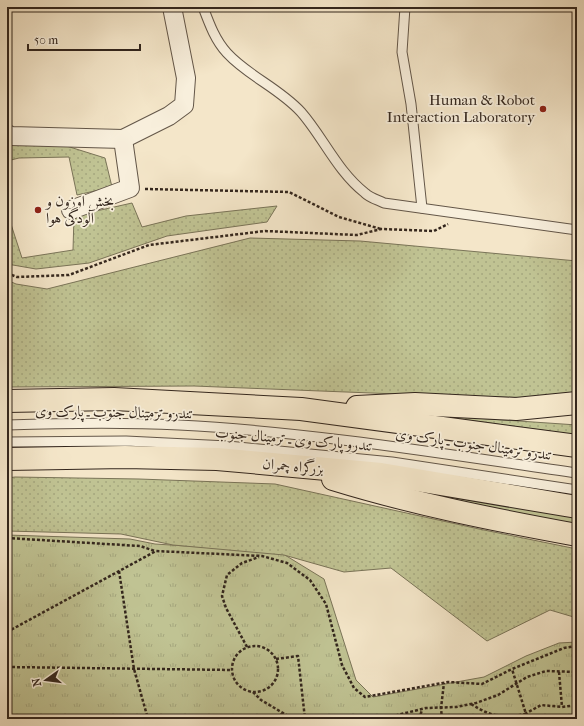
<svg xmlns="http://www.w3.org/2000/svg" width="584" height="726" font-family="'IM FELL French Canon',Amiri,serif">
<defs>
<pattern id="park-tufts" width="24" height="20" patternUnits="userSpaceOnUse"><rect width="24" height="20" fill="#c0c393"/><path d="M3 7l-1-3M5 7V3M7 7l1-3M15 17l-1-3M17 17v-4M19 17l1-3" fill="none" stroke="#a5a77e"/></pattern>
<pattern id="garden-dots" width="8" height="8" patternUnits="userSpaceOnUse"><rect width="8" height="8" fill="#c0c393"/><path d="M2 2h.1M6 6h.1" fill="none" stroke="#a5a77e" stroke-width="1.8" stroke-linecap="round"/></pattern>
</defs>
<rect width="100%" height="100%" fill="#f4e6c9"/>
<filter id="stains"><feTurbulence type="fractalNoise" baseFrequency=".005" numOctaves="4"/><feColorMatrix values="0 0 0 0 .2 0 0 0 0 .09 0 0 0 0 .02 0 0 0 .5 -.17"/></filter>
<radialGradient id="worn" r=".72"><stop offset=".6" stop-color="#630" stop-opacity="0"/><stop offset="1" stop-color="#630" stop-opacity=".3"/></radialGradient>
<polygon fill="#c0c393" stroke="#7a7458" points="379,483 577,515 577,527"/>
<polygon fill="url(#park-tufts)" stroke="#7a7458" points="7,535 130,539 155,544 280,552 324,579 356,680 373,697 484,677 526,656 559,643 577,642 577,719 7,719"/>
<g fill="url(#garden-dots)" stroke="#7a7458">
<polygon points="7,143 57,143 105,158 112,187 77,195 69,157 19,158 7,161"/>
<polygon points="132,203 142,227 186,216 277,206 267,222 167,236 89,263 36,269 7,264 7,212 22,258 73,250 74,216"/>
<polygon points="250,238 360,241 577,261 577,399 422,395 194,386 7,387 7,280 16,284 47,289"/>
<polygon points="431,415 577,425 577,435"/>
<polygon points="15,477 139,479 275,484 479,529 577,549 577,618 550,610 487,641 391,568 344,572 284,555 173,545 121,534 7,531 7,478"/>
</g>
<g fill="none" stroke-linecap="round" stroke-linejoin="round">
<g stroke="#635648" stroke-width="11">
<g id="service">
<path d="M203,7C209,23 215,40 227,53C248,76 279,88 301,112C323,137 337,171 365,193C370,198 378,200 384,203L577,230"/>
<polyline points="405,7 402,52 411,104 422,208"/>
<path d="M7,425C64,423 122,422 179,425C312,432 445,454 577,473"/>
<polyline points="7,442 126,441 228,446 392,462 577,490"/>
</g>
</g>
<g stroke="#635648" stroke-width="20">
<g id="minor">
<polyline points="7,134 11,136 123,139 169,116 184,105 186,78 172,7"/>
<polyline points="71,210 130,188 123,139"/>
</g>
</g>
<g stroke="#33261d" stroke-width="24">
<g id="trunk">
<polyline points="7,401 114,399 301,409 577,446"/>
<polyline points="357,407 415,404 516,409 577,403"/>
<polyline points="7,459 125,457 217,459 381,474 577,507"/>
<path d="M333,479C414,504 495,520 577,535"/>
</g>
</g>
<g stroke="#33261d" stroke-width="2.5" stroke-dasharray="3 2" stroke-linecap="butt">
<polyline points="145,189 289,192 339,217 381,229"/>
<polyline points="7,273 17,277 69,275 149,245 265,231 357,235 381,229 434,231 448,224"/>
<polyline points="7,538 140,546 155,551"/>
<polyline points="119,571 134,669 148,719"/>
<polyline points="7,632 156,551 262,556 287,563 310,580 326,604 342,665 354,688 365,697 448,682 482,684 512,669 564,648 577,646"/>
<circle cx="255" cy="669" r="23"/>
<polyline points="247,647 226,608 222,596 227,575 242,563 259,557"/>
<polyline points="276,659 298,656 305,719"/>
<polyline points="7,667 232,670"/>
<polyline points="559,672 562,707"/>
<polyline points="253,692 261,700 293,719"/>
<path d="M471,704C492,717 501,718 526,714L512,669"/>
<polyline points="276,719 283,713"/>
<polyline points="381,719 426,708 456,707 476,703 498,695 527,677 546,671 577,672"/>
<polyline points="419,719 422,710"/>
<polyline points="442,719 441,708 444,683"/>
<polyline points="516,719 541,705 562,707 577,705"/>
</g>
<use href="#service" stroke="#f8efdc" stroke-width="9"/>
<use href="#minor" stroke="#f8efdc" stroke-width="18"/>
<use href="#trunk" stroke="#f4e6c9" stroke-width="22"/>
</g>
<g fill="#8f2418" stroke="#f8efdc" stroke-width="1.5">
<circle cx="543" cy="109" r="4"/>
<circle cx="38" cy="210" r="4"/>
</g>
<g text-anchor="middle" stroke-width="3.5" stroke-linejoin="round" paint-order="stroke">
<g font-size="15" fill="#33261d" stroke="#f8efdc" text-anchor="end">
<text x="535" y="105">Human &amp; Robot<tspan x="535" dy="17">Interaction Laboratory</tspan></text>
<text x="46" y="206" text-anchor="start">بخش اوزون و<tspan x="46" dy="17">آلودگی هوا</tspan></text>
</g>
<g font-size="15" fill="#33261d" stroke="#f8efdc">
<text transform="translate(114 412) rotate(1)" y="5">تندرو ترمینال جنوب ـ پارک وی</text>
<text transform="translate(294 439) rotate(5)" y="5">تندرو پارک وی ـ ترمینال جنوب</text>
<text transform="translate(474 444) rotate(8)" y="5">تندرو ترمینال جنوب ـ پارک وی</text>
<text transform="translate(293 466) rotate(5)" y="5">بزرگراه چمران</text>
</g>
</g>
<rect width="584" height="726" fill="none" stroke="#f4e6c9" stroke-width="24"/>
<rect x="8" y="8" width="568" height="710" fill="none" stroke="#33261d" stroke-width="2"/>
<rect x="12" y="12" width="560" height="702" fill="none" stroke="#33261d"/>
<g transform="translate(46 680) rotate(256)" stroke="#f8efdc" stroke-width="3" paint-order="stroke">
<path d="M0-3L7 15L0 10L-7 15Z" fill="#33261d"/>
<text y="-6" font-size="11" font-weight="bold" text-anchor="middle" fill="#33261d">N</text>
</g>
<path d="M28 44v6h112v-6" fill="none" stroke="#33261d" stroke-width="2"/>
<text x="34" y="44" font-size="12" fill="#33261d" stroke="#f8efdc" stroke-width="3" paint-order="stroke">50 m</text>
<rect width="100%" height="100%" filter="url(#stains)"/>
<rect width="100%" height="100%" fill="url(#worn)"/>
</svg>
